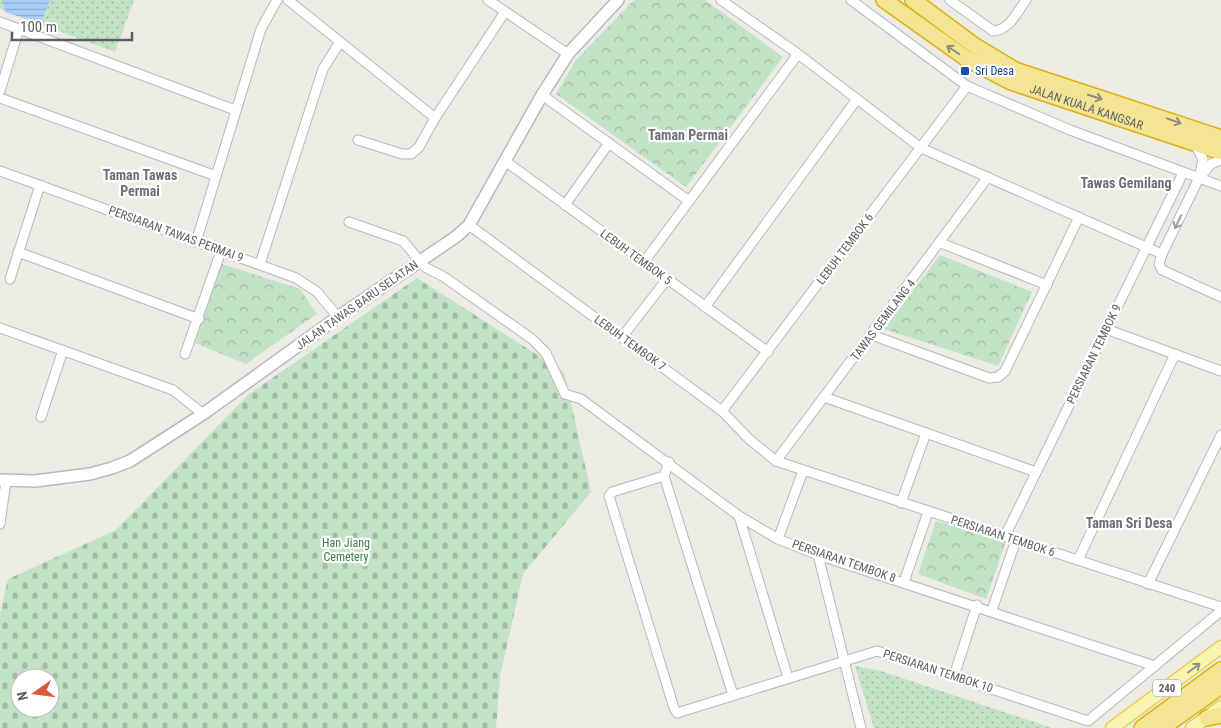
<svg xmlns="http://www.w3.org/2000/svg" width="1221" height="728" font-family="'Roboto Condensed',sans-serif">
<defs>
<pattern id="grass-dots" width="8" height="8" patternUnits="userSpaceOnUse" patternTransform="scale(1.25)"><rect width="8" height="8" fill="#c2e3c5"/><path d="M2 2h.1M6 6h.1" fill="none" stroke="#a1bba4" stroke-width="1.8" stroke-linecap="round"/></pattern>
<pattern id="cemetery-stones" width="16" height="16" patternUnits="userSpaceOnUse" patternTransform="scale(1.25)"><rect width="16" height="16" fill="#c2e3c5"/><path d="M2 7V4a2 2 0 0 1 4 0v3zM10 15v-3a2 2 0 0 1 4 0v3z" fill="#a1bba4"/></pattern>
<pattern id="park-crowns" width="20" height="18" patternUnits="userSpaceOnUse" patternTransform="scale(1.25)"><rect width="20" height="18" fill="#c2e3c5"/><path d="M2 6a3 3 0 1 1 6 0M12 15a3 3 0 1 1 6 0" fill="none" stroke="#a1bba4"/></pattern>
<pattern id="water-rules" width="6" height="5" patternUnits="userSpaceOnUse" patternTransform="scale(1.25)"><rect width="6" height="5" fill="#a9cef8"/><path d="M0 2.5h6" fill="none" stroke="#8daacc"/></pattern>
</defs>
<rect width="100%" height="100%" fill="#edece4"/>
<g fill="url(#grass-dots)">
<polygon points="0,0 134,0 115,52 0,9"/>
<polygon points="855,666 881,671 1052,728 874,728"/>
</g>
<path fill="url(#cemetery-stones)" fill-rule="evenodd" d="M417,278L564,372L591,492L523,574L500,676L496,728H0V614L8,579L116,530L248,395ZM20,678H50V708H20Z"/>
<g fill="url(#park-crowns)">
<polygon points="634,0 705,0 783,57 686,187 556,94 575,61"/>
<polygon points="940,255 1032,292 998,366 884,329"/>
<polygon points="222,264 300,289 317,314 246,364 193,342"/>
<polygon points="936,521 1006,541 986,599 918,574"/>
</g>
<polygon fill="url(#water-rules)" points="3,0 50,0 42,20 36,22 5,12"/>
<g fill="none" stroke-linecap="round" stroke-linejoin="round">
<g stroke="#b6b8bd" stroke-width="11">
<g id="street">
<polyline points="288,0 435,118"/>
<polyline points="488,0 568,54"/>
<polyline points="721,0 798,54 921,148 1162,254 1199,178 1203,159 1195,145"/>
<polyline points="851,0 967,86 1070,130 1221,186"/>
<path d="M950,0L993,31C1010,30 1017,12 1026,0"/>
<polyline points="0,22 235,110"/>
<polyline points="0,91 19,29"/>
<polyline points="542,95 689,201"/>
<polyline points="0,98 216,176"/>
<polyline points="358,140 402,154 411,154 419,147 435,118 505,12"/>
<polyline points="505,161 768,352"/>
<polyline points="0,171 296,278 317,292 338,317"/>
<polyline points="1201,176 1211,164 1221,160"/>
<polyline points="565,205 609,143"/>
<polyline points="349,222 403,241 425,267 444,277 532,339 546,353 565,394 581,399 739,516 778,539 818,555 1155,666"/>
<polyline points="469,225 722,411 749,439 776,461 1221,607"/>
<polyline points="196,242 261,29 277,0"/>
<polyline points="941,243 1047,285"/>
<polyline points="18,252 199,319"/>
<polyline points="1162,254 1159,264 1162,270 1221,297"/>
<polyline points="644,262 798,54"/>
<polyline points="260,264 323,69 340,42"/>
<polyline points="10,279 40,185"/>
<polyline points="705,307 857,99"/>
<polyline points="0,328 173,390 203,414"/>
<polyline points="1106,329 1221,371"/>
<polyline points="872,335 989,378 998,377 1005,371 1079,217"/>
<polyline points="622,337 667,279"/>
<polyline points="185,354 221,251"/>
<polyline points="824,397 1036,472"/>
<polyline points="722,411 967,86"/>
<polyline points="41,417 63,350"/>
<polyline points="776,461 988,177"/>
<polyline points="669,462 664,476 733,695"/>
<polyline points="664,476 612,492 609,496 674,708 677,713 877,651 1088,721 1221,611"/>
<polyline points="901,503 926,433"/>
<polyline points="739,516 788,678"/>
<polyline points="0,524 6,481"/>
<polyline points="1005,536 1183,173"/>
<polyline points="778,539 803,471"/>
<polyline points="818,555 861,728"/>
<polyline points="1078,560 1175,354"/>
<polyline points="904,582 928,512"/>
<polyline points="1148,584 1221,435"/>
<polyline points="992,610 1016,540"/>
<polyline points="954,676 977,605"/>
</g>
</g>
<g stroke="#b7b9bf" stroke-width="14">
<polyline id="secondary" points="0,480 35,481 90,474 112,468 130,461 203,414 338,317 457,236 469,225 542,95 568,54 618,0"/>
</g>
<g stroke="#e5ce64" stroke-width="15">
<g id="primary">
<polyline points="1112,728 1221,647"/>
<polyline points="1192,728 1221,707"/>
</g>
</g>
<g stroke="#deb213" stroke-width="18">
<g id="highway">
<path id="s1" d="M884,0L967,59L1011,82L1221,152"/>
<polyline points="913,0 975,46 1015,70 1221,138"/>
<polyline points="1207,718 1221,715"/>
<polyline points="1142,728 1221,670"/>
<polyline points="1162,728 1221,686"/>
</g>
</g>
<use href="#street" stroke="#fff" stroke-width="9"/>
<use href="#secondary" stroke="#fff" stroke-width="11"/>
<use href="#primary" stroke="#f8f3ae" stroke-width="12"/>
<use href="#highway" stroke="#f4e594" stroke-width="15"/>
</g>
<defs><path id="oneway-shaft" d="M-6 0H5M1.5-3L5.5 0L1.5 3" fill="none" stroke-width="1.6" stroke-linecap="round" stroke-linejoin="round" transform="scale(1.25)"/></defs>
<g stroke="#918d74">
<use href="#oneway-shaft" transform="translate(953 50) rotate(-146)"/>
<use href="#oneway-shaft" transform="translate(1095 97) rotate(17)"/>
<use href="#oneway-shaft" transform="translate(1174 121) rotate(20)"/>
</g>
<use stroke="#9d9ea1" href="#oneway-shaft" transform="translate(1178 222) rotate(116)"/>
<use stroke="#93927d" href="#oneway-shaft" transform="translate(1194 668) rotate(-37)"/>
<rect fill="#1a4fb4" stroke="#fff" stroke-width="2" x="960" y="66" width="10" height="10" rx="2.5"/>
<g text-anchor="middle" stroke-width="4.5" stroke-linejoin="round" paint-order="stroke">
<rect fill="#fff" stroke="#8d8e92" stroke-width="1" x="1153" y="679.5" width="28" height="17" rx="4"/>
<g font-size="11" font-weight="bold" fill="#5c5e63">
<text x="1167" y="692">240</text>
</g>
<g font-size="12" fill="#164399" stroke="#fff" text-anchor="start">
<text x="975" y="75">Sri Desa</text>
</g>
<g font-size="12" fill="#5c5e63" stroke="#fff">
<text dy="4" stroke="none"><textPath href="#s1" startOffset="231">JALAN KUALA KANGSAR</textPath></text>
<text transform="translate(176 234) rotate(20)" y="4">PERSIARAN TAWAS PERMAI 9</text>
<text transform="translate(845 249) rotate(-53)" y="4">LEBUH TEMBOK 6</text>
<text transform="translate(636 257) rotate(36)" y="4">LEBUH TEMBOK 5</text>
<text transform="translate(357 305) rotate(-35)" y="4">JALAN TAWAS BARU SELATAN</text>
<text transform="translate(883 320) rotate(-53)" y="4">TAWAS GEMILANG 4</text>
<text transform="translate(630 343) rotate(36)" y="4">LEBUH TEMBOK 7</text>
<text transform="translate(1094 354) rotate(-64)" y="4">PERSIARAN TEMBOK 9</text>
<text transform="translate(1003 536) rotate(18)" y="4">PERSIARAN TEMBOK 6</text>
<text transform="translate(844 561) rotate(19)" y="4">PERSIARAN TEMBOK 8</text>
<text transform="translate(938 671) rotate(18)" y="4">PERSIARAN TEMBOK 10</text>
</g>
<g font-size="12" fill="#3c8246" stroke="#fff">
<text x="346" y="547">Han Jiang<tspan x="346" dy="14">Cemetery</tspan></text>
</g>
<g font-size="14" font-weight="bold" fill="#6d7075" stroke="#fff">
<text x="688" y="140">Taman Permai</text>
<text x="140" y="180">Taman Tawas<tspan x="140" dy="16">Permai</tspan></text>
<text x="1126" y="188">Tawas Gemilang</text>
<text x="1129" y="528">Taman Sri Desa</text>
</g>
</g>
<g transform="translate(35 693) rotate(256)"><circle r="24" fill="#ffffff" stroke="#bebfc1"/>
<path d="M0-4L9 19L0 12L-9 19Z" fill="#db583c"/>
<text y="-8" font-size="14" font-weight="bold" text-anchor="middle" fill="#5c5e63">N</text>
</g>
<path d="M12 32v8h120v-8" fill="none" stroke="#5c5e63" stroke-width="2.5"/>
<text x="20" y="32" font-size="15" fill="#5c5e63" stroke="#ffffff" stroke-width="4" paint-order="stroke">100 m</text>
</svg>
